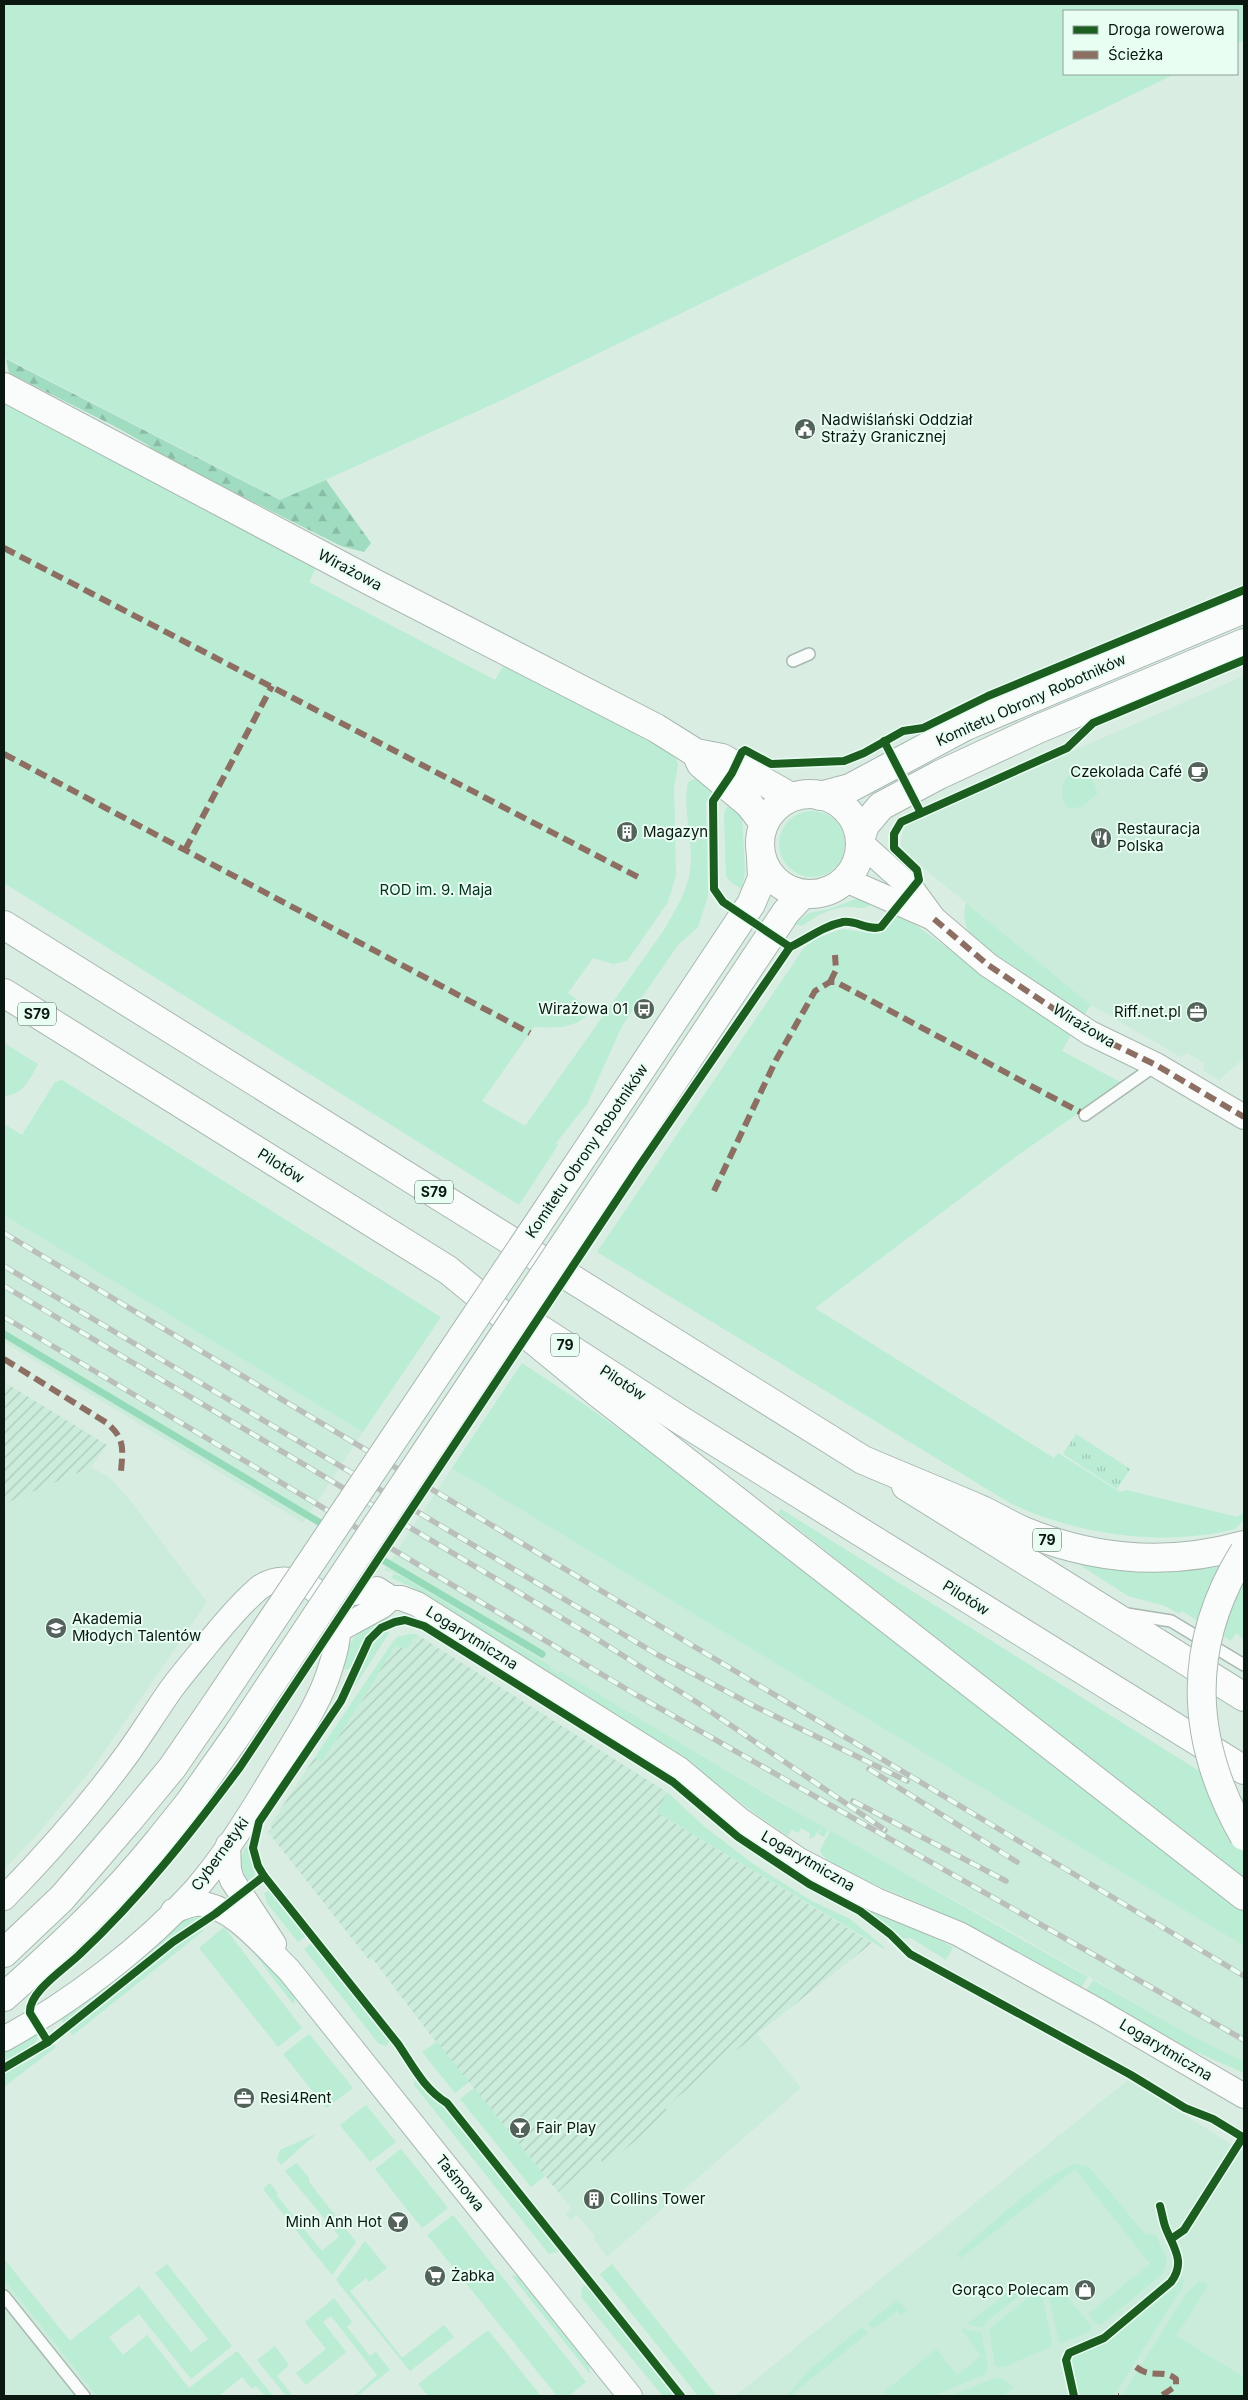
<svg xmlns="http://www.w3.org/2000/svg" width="1248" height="2400" font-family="Inter,sans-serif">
<defs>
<pattern id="industrial-furrows" width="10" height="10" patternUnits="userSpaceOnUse" patternTransform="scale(1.25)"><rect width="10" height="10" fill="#cbecdb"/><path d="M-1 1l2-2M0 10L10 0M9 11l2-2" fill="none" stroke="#adcabb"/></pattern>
<pattern id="forest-firs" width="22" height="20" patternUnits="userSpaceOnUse" patternTransform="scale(1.25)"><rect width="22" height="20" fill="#a0dcc0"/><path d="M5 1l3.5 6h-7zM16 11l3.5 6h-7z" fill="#88bca4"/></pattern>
<pattern id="park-tufts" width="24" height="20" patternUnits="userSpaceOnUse" patternTransform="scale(1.25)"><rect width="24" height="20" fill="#bbecd4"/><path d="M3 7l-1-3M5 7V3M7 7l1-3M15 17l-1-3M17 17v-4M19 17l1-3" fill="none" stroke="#9fcab5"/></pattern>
</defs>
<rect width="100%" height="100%" fill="#d9ede3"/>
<g fill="#cbecdb">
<polygon points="1244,676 1244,1058 1219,1080 1203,1070 1204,1063 1187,1053 1181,1057 1091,1005 900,849 904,825"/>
<polygon points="4,1215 363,1432 303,1523 4,1342"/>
<polygon points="91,1467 110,1478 134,1505 207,1602 95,1765 33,1839 4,1869 4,1507 11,1501"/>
<polygon points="452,1468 1244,1946 1244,2062 1192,2036 1007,1929 833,1833 560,1671 559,1673 550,1668 551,1666 401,1576 384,1570"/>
<polygon points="757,2034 801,2088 607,2257 593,2238 595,2236 577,2215 571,2220 565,2214 571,2208 558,2192 599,2157 606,2165 670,2114 664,2107"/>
<polygon points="1128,2080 1244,2152 1244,2377 1240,2396 735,2396"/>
<polygon points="4,2259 70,2341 114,2396 4,2396"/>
</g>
<g fill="url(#industrial-furrows)">
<polygon points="4,1382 107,1445 91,1467 11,1501 4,1507"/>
<polygon points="416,1634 668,1793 656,1812 872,1943 665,2107 670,2114 605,2165 599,2158 558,2192 429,2033 372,1958 369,1960 268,1832 272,1829 270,1825 315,1757 321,1763 378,1677 376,1675 395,1645 407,1649"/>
</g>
<g fill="#bbecd4">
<polygon points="4,4 1244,4 1244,40 1237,44 1237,11 1064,11 1064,74 1175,74 504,399 281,500 4,357"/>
<path d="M4,401L316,567L309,582L495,680L506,662L675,756L678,765L674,788L676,875L668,902L627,961L613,964L593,958L568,993L585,1006L586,1016C571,1030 554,1027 534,1027L482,1101L525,1126L664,930C677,907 691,886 691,859C691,833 683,808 688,782L702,776L715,787L706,803L708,896L698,927L678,945L622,1026L587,1104L556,1143L558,1145L519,1205L4,883Z"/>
<path d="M1086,765L1098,793L1082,807L1069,808L1064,803C1058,781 1067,774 1086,765Z"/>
<polygon points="733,800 742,818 745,871 742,889 732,883 726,876 724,816 725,810"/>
<circle cx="812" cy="844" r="33"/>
<path d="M864,896L875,902C864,912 858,906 846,907C831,908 813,917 802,926L794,924L809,913L829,909Z"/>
<path d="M966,903L1091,1005L1083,1016C1052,995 995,963 972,936C964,927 963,914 966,903Z"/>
<path d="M899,913L1003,988L1072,1033L1062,1051L1122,1083L1018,1155L815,1308L1054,1458L1058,1453L1120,1492L1126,1490L1238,1517L1244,1512V1519L1235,1529C1163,1547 1076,1535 1010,1503L597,1252L804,948L817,938L842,929L876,934L885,931Z"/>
<path d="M4,1043L38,1064C30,1079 23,1095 4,1096Z"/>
<polygon points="62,1080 441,1317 363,1432 4,1215 4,1124 22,1135 55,1082"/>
<polygon points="522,1363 585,1405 1125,1787 778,1513 781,1509 1244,1799 1244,1946 452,1468"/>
<polygon points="1244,1559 1244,1639 1236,1633 1231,1641 1182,1611 1179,1614 1165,1606 1128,1596 1077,1563 1078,1561"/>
<path d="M393,1574L401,1576L551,1666L550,1668L558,1673L560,1671L776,1800L1088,1977L1081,1988C1019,1954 957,1918 891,1891C876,1885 824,1866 820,1850L830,1831L828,1830L824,1837L818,1834L821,1827L814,1837L809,1839L810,1833L801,1828L798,1833L792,1829L788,1836L753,1812L681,1756L416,1589L392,1578Z"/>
<path d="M388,1617L389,1621C365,1630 362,1648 351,1668L345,1670L343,1666C347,1660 345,1655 348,1648C356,1631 371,1623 388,1617Z"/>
<path d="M386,1631L389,1633L355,1686L352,1684C360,1665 366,1641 386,1631Z"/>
<polygon points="410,1634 416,1634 407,1649 395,1646 377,1675 378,1676 321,1763 315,1757 392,1643 397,1637"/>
<polygon points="668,1793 704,1826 753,1864 810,1900 850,1919 884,1947 884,1949 656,1812"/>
<polygon points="245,1847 249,1848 255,1875 248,1881 239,1863"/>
<polygon points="268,1891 272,1892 307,1935 298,1942 267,1903 264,1893"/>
<polygon points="870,1911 931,1936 953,1947 946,1960 911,1938 899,1939 868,1914"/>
<polygon points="210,1912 171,1939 64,2024 60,2018 175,1923 189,1916"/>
<polygon points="224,1927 302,2028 278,2047 199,1948"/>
<polygon points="201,1929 203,1931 73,2035 69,2031 161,1957"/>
<polygon points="237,1931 297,1994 293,2004"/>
<polygon points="313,1942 391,2040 386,2046 379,2044 304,1949"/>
<polygon points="1093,1980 1192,2036 1244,2062 1244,2073 1185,2047 1086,1991"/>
<polygon points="35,2032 38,2038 30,2050 4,2064 4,2051"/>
<polygon points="309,2034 353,2088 326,2108 283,2054"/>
<polygon points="437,2042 469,2082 455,2093 422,2052"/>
<polygon points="53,2043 56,2047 4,2087 4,2073 34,2058"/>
<polygon points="415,2077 429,2095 444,2106 560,2251 549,2254 414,2085"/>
<polygon points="474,2088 545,2176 531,2187 460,2099"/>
<polygon points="366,2105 396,2142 370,2162 340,2125"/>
<polygon points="316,2134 281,2165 277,2159 280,2150"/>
<polygon points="401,2149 448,2208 422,2228 375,2169"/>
<polygon points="297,2163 309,2178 309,2182 356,2242 332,2275 263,2189 270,2183 278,2194 277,2196 322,2251 339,2236 285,2171"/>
<path d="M1076,2164L1089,2167L1145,2234L1156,2235L1167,2260L1163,2273L1101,2325L1096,2324L1088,2314L1150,2264L1075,2169L961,2258L957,2253C984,2231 1045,2173 1076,2164Z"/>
<polygon points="453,2215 586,2382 569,2396 557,2396 427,2235"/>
<polygon points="365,2241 387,2268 369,2282 366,2278 350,2291 402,2358 444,2325 454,2337 410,2371 336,2280"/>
<polygon points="4,2259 70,2341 139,2286 191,2352 208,2339 155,2273 167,2264 232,2346 191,2379 139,2314 109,2337 123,2355 147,2335 189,2388 237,2351 273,2396 265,2396 256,2386 252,2389 242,2377 219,2396 97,2396 4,2279"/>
<polygon points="612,2264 717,2396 698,2396 600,2274"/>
<polygon points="511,2275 523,2278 588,2361 590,2374"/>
<polygon points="1181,2276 1184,2280 1183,2286 1114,2396 1079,2396 1071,2357 1107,2341 1176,2286"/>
<polygon points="1203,2281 1208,2286 1176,2336 1244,2377 1244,2396 1122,2396 1185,2295 1198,2282"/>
<polygon points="586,2284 676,2396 663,2396 581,2297 582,2288"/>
<polygon points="1053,2285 1061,2289 1092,2327 1090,2331 1062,2343 1059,2342 1048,2293"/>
<polygon points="1016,2286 1020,2291 1020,2295 986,2322 983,2328 967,2324"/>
<polygon points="1038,2290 1041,2292 1052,2342 1050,2347 1004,2367 998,2367 995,2364 989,2329"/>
<polygon points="334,2298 352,2322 347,2327 370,2356 376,2352 390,2370 357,2396 354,2396 377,2375 331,2316 323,2322 346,2352 306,2385 296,2373 326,2349 305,2322"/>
<polygon points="897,2300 907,2310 901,2315 897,2311 873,2329 868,2323"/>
<polygon points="862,2327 868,2333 790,2396 787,2396 809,2370"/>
<polygon points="964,2327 969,2331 981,2332 988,2366 986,2374 933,2396 887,2396 884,2392 936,2349 957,2375 981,2356 962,2330"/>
<polygon points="488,2330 541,2396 428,2396 418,2384"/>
<polygon points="275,2346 289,2365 277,2376 293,2396 286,2396 257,2360"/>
<polygon points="996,2378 1003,2379 1014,2387 1003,2396 950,2396"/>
</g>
<polygon fill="url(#forest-firs)" points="6,359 280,500 326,480 371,543 364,552 341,546 156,453 148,445 116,427 9,373"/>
<polygon fill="url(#park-tufts)" points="1076,1434 1130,1469 1117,1489 1063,1454"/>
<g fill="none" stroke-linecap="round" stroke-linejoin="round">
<g stroke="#95dbba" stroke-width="7">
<polyline points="4,1334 329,1528"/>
<polyline points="366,1550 542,1654"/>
</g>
<g stroke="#a9b8b0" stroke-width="14">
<g id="service">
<polyline points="793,661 809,654"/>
<polyline points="1085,1115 1156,1065"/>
<polyline points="1127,1614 1171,1621 1244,1665"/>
<polyline points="4,2296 84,2396"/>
</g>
</g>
<g stroke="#a9b8b0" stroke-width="26">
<g id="minor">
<polyline points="861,843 912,889 934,919 988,965 1090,1033 1156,1065 1244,1117"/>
<polyline points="848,881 933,918"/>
<polyline points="326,1602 337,1596 377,1589 391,1598 401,1598 417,1604 679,1769 740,1820 799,1860 876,1900 959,1934 1100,2012 1244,2096"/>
<polyline points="338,1630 382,1606 391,1598"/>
<polyline points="228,1845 229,1870 232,1880 274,1944"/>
<path d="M4,1898C48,1853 91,1804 128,1753C143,1732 157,1709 172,1688C184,1672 197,1657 209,1642C225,1623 240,1604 259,1588C290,1565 333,1592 338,1628C339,1640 334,1657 330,1669C320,1702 299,1733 281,1763C255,1806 228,1852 195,1890C144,1947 71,2002 4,2039"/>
<path d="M173,1911C180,1909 188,1905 195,1904C229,1901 266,1948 289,1970L630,2396"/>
</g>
</g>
<g stroke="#a9b8b0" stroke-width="30">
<g id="tertiary">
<polyline points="4,387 374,583 656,728 696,753 722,758 791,797"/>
<polyline points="696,753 701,764 749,804 763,822"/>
<circle cx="810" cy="844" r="50"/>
<polyline points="820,796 850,788 966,726 1244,609"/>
<polyline points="861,837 865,825 881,806 939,775 1038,729 1244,643"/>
<polyline points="596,1137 751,904 762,878 761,857"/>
<polyline points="624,1155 786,912 803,894"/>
<polyline points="4,1953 62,1898 129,1820"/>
<path d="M4,1997C58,1949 112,1899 157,1843"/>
</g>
</g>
<g stroke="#a9b8b0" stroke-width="30">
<g id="primary">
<polyline points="518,1315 682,1421 1244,1770"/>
<polyline points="906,1486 1244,1697"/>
</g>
</g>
<g stroke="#a9b8b0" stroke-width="30">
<g id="motorway">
<path d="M4,925L863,1460C903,1477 943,1493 982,1510C997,1517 1011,1526 1026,1532C1098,1561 1170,1566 1244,1545"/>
<polyline points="4,993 448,1270 598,1393 1244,1896"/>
</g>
</g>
<use href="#service" stroke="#f9fcfb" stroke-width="11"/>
<use href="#minor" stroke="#f9fcfb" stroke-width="24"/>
<use href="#tertiary" stroke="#f9fcfb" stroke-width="28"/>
<use href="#primary" stroke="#f9fcfb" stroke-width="28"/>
<use href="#motorway" stroke="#f9fcfb" stroke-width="28"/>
<g stroke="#babfbc" stroke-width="5.5">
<g id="rail">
<polyline points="4,1233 1244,1976"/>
<polyline points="4,1266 658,1655 754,1706 907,1781"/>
<polyline points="4,1286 592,1636 698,1703 885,1830"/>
<polyline points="4,1317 633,1693 1244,2040"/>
<polyline points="869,1769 1017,1862"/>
<polyline points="853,1801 1006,1881"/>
</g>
</g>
<use href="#rail" stroke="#e9fef3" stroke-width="4" stroke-dasharray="11" stroke-linecap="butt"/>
<g stroke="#a9b8b0" stroke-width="30" stroke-linecap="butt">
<g id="tertiary-bridge">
<polyline points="129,1820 172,1768 218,1701 596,1137"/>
<polyline points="157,1843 189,1803 237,1735 624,1155"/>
</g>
</g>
<g stroke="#a9b8b0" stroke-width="30" stroke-linecap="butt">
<path id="primary-bridge" d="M1244,1552C1185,1647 1190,1741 1244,1836"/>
</g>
<use href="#tertiary-bridge" stroke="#f9fcfb" stroke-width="28"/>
<use href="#primary-bridge" stroke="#f9fcfb" stroke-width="28"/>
<g stroke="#8d6e63" stroke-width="6" stroke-dasharray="12 6" stroke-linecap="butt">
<polyline points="4,548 638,877"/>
<polyline points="4,754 530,1033"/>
<polyline points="185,850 272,686"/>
<polyline points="934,919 988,965 1090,1033 1156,1065 1244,1117"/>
<polyline points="830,982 836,970 835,955"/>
<polyline points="714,1191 776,1060 815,991 830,982 836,982 1080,1112"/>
<path d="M4,1359L107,1423C125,1439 123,1448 121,1471"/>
<path d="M1136,2367C1153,2380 1163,2368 1176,2379V2386L1161,2396"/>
<polyline points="1118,2396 1119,2396"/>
</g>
<g stroke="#e9fef3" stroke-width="11">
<g id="cycleway">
<polyline points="884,741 921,813"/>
<polyline points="790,947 723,902 714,889 713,801 732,773 742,752 745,750 771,764 844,761 864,753 903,731 923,728 988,696 1244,590"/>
<path d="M264,1876L398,2044C413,2066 424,2089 447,2103L681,2396"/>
<path d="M48,2042L30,2013C28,1992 66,1968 80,1954C140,1898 191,1833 240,1767L640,1165L790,947C807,939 823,926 843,922C856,920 868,931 881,927L919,880L917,870L894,848V834L901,822L1067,748L1093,723L1244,660"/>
<polyline points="4,2068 48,2042 173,1942 215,1914 264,1876 258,1866 253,1848 259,1822 341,1701 369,1640 381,1628 395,1622 405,1620 424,1626 673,1782 738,1837 809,1884 860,1911 890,1934 910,1954 1131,2075 1185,2108 1213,2119 1244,2138"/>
<polyline points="1171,2239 1184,2230 1243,2137"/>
<path d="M1074,2396L1066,2360L1069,2353L1104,2338L1171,2282C1187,2261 1172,2246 1165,2226C1163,2220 1162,2213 1160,2206"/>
</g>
</g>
<use href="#cycleway" stroke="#1b5e20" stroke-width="8"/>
</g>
<defs>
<g id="civic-disc" transform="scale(1.125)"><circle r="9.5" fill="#53635b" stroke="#e9fef3"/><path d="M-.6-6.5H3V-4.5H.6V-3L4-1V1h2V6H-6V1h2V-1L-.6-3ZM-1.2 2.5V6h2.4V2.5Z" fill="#fff"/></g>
<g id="cafe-disc" transform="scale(1.125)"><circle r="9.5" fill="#53635b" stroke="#e9fef3"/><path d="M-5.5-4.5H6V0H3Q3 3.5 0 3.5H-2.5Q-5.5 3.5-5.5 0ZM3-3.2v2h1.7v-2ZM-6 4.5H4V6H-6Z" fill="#fff"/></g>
<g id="building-disc" transform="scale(1.125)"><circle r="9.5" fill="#53635b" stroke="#e9fef3"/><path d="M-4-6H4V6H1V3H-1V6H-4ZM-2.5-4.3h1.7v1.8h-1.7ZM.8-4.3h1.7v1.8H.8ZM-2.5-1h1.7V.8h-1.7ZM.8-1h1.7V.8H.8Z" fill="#fff"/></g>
<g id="restaurant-disc" transform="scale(1.125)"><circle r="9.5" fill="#53635b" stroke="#e9fef3"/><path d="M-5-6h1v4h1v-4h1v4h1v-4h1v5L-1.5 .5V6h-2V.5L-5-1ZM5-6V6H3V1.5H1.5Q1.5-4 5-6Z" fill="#fff"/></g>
<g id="bus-disc" transform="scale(1.125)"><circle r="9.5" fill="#53635b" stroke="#e9fef3"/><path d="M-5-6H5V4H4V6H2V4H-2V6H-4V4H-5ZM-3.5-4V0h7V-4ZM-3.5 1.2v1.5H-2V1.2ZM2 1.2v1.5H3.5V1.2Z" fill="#fff"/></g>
<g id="office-disc" transform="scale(1.125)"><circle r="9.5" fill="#53635b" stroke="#e9fef3"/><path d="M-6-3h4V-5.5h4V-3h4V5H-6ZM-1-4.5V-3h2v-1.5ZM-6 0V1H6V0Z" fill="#fff"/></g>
<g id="school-disc" transform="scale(1.125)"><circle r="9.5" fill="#53635b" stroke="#e9fef3"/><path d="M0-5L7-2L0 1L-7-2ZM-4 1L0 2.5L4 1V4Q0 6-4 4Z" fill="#fff"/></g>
<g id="bar-disc" transform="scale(1.125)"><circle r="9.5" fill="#53635b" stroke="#e9fef3"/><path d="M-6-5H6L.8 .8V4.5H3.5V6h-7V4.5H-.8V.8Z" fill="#fff"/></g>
<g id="supermarket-disc" transform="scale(1.125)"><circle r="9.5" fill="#53635b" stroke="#e9fef3"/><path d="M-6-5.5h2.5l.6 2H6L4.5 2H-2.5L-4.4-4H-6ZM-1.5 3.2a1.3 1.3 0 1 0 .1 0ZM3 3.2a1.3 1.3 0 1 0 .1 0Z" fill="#fff"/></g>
<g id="shop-disc" transform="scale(1.125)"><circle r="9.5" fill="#53635b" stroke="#e9fef3"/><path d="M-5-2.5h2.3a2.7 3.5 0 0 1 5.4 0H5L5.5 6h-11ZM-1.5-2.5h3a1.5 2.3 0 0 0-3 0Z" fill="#fff"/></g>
</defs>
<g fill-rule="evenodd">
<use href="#civic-disc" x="805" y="429"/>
<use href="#cafe-disc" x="1198" y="772"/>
<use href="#building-disc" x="627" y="832"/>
<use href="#restaurant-disc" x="1101" y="838"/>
<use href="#bus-disc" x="644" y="1009"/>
<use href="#office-disc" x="1197" y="1012"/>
<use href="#school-disc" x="56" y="1628"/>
<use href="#office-disc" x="244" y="2098"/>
<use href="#bar-disc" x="520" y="2128"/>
<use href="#building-disc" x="594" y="2199"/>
<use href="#bar-disc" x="398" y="2222"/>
<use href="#supermarket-disc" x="435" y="2276"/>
<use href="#shop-disc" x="1085" y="2290"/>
</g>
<g text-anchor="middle" stroke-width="4" stroke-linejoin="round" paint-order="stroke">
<g fill="#e9fef3" stroke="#4e5d56" stroke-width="1">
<rect x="18" y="1002.5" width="38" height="23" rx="4"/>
<rect x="415" y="1180.5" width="38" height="23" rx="4"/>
<rect x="551" y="1333.5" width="28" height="23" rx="4"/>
<rect x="1033" y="1528.5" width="28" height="23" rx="4"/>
</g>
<g font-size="14" font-weight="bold" fill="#0b1812">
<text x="37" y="1019">S79</text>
<text x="434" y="1197">S79</text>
<text x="565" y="1350">79</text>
<text x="1047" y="1545">79</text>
</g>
<g font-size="15" fill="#0b1812" stroke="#e9fef3" text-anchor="start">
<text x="821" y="425">Nadwiślański Oddział<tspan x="821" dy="17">Straży Granicznej</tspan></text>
<text x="1182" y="777" text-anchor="end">Czekolada Café</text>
<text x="1117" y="834">Restauracja<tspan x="1117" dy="17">Polska</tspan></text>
<text x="643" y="837">Magazyn</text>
<text x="628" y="1014" text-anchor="end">Wirażowa 01</text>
<text x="1181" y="1017" text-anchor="end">Riff.net.pl</text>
<text x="72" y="1624">Akademia<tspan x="72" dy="17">Młodych Talentów</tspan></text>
<text x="260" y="2103">Resi4Rent</text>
<text x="536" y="2133">Fair Play</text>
<text x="610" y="2204">Collins Tower</text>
<text x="382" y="2227" text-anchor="end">Minh Anh Hot</text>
<text x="451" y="2281">Żabka</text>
<text x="1069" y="2295" text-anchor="end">Gorąco Polecam</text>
</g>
<g font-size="15" fill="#0b1812" stroke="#e9fef3">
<text transform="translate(350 570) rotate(28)" y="5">Wirażowa</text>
<text transform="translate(1031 700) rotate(-24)" y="5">Komitetu Obrony Robotników</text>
<text transform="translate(1084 1026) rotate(31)" y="5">Wirażowa</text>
<text transform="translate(587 1151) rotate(-56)" y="5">Komitetu Obrony Robotników</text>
<text transform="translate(281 1166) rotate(32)" y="5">Pilotów</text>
<text transform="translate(623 1383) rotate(33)" y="5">Pilotów</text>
<text transform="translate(966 1598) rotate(32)" y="5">Pilotów</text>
<text transform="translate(472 1638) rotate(32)" y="5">Logarytmiczna</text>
<text transform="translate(220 1854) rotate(-54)" y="5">Cybernetyki</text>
<text transform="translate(808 1861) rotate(30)" y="5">Logarytmiczna</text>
<text transform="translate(1166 2050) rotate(31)" y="5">Logarytmiczna</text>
<text transform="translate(460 2183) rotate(51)" y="5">Taśmowa</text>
</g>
<g font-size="15" fill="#083322" stroke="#e9fef3">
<text x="436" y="895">ROD im. 9. Maja</text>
</g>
</g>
<rect width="1248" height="2400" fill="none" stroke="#0b1812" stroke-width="10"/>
<rect x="1063" y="10" width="175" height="65" fill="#e9fef3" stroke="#90a299"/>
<rect x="1073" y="26" width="25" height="8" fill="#1b5e20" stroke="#90a299"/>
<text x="1108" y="35" font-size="15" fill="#0b1812">Droga rowerowa</text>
<rect x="1073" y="51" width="25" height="8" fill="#8d6e63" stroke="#90a299"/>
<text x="1108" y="60" font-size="15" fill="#0b1812">Ścieżka</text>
</svg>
